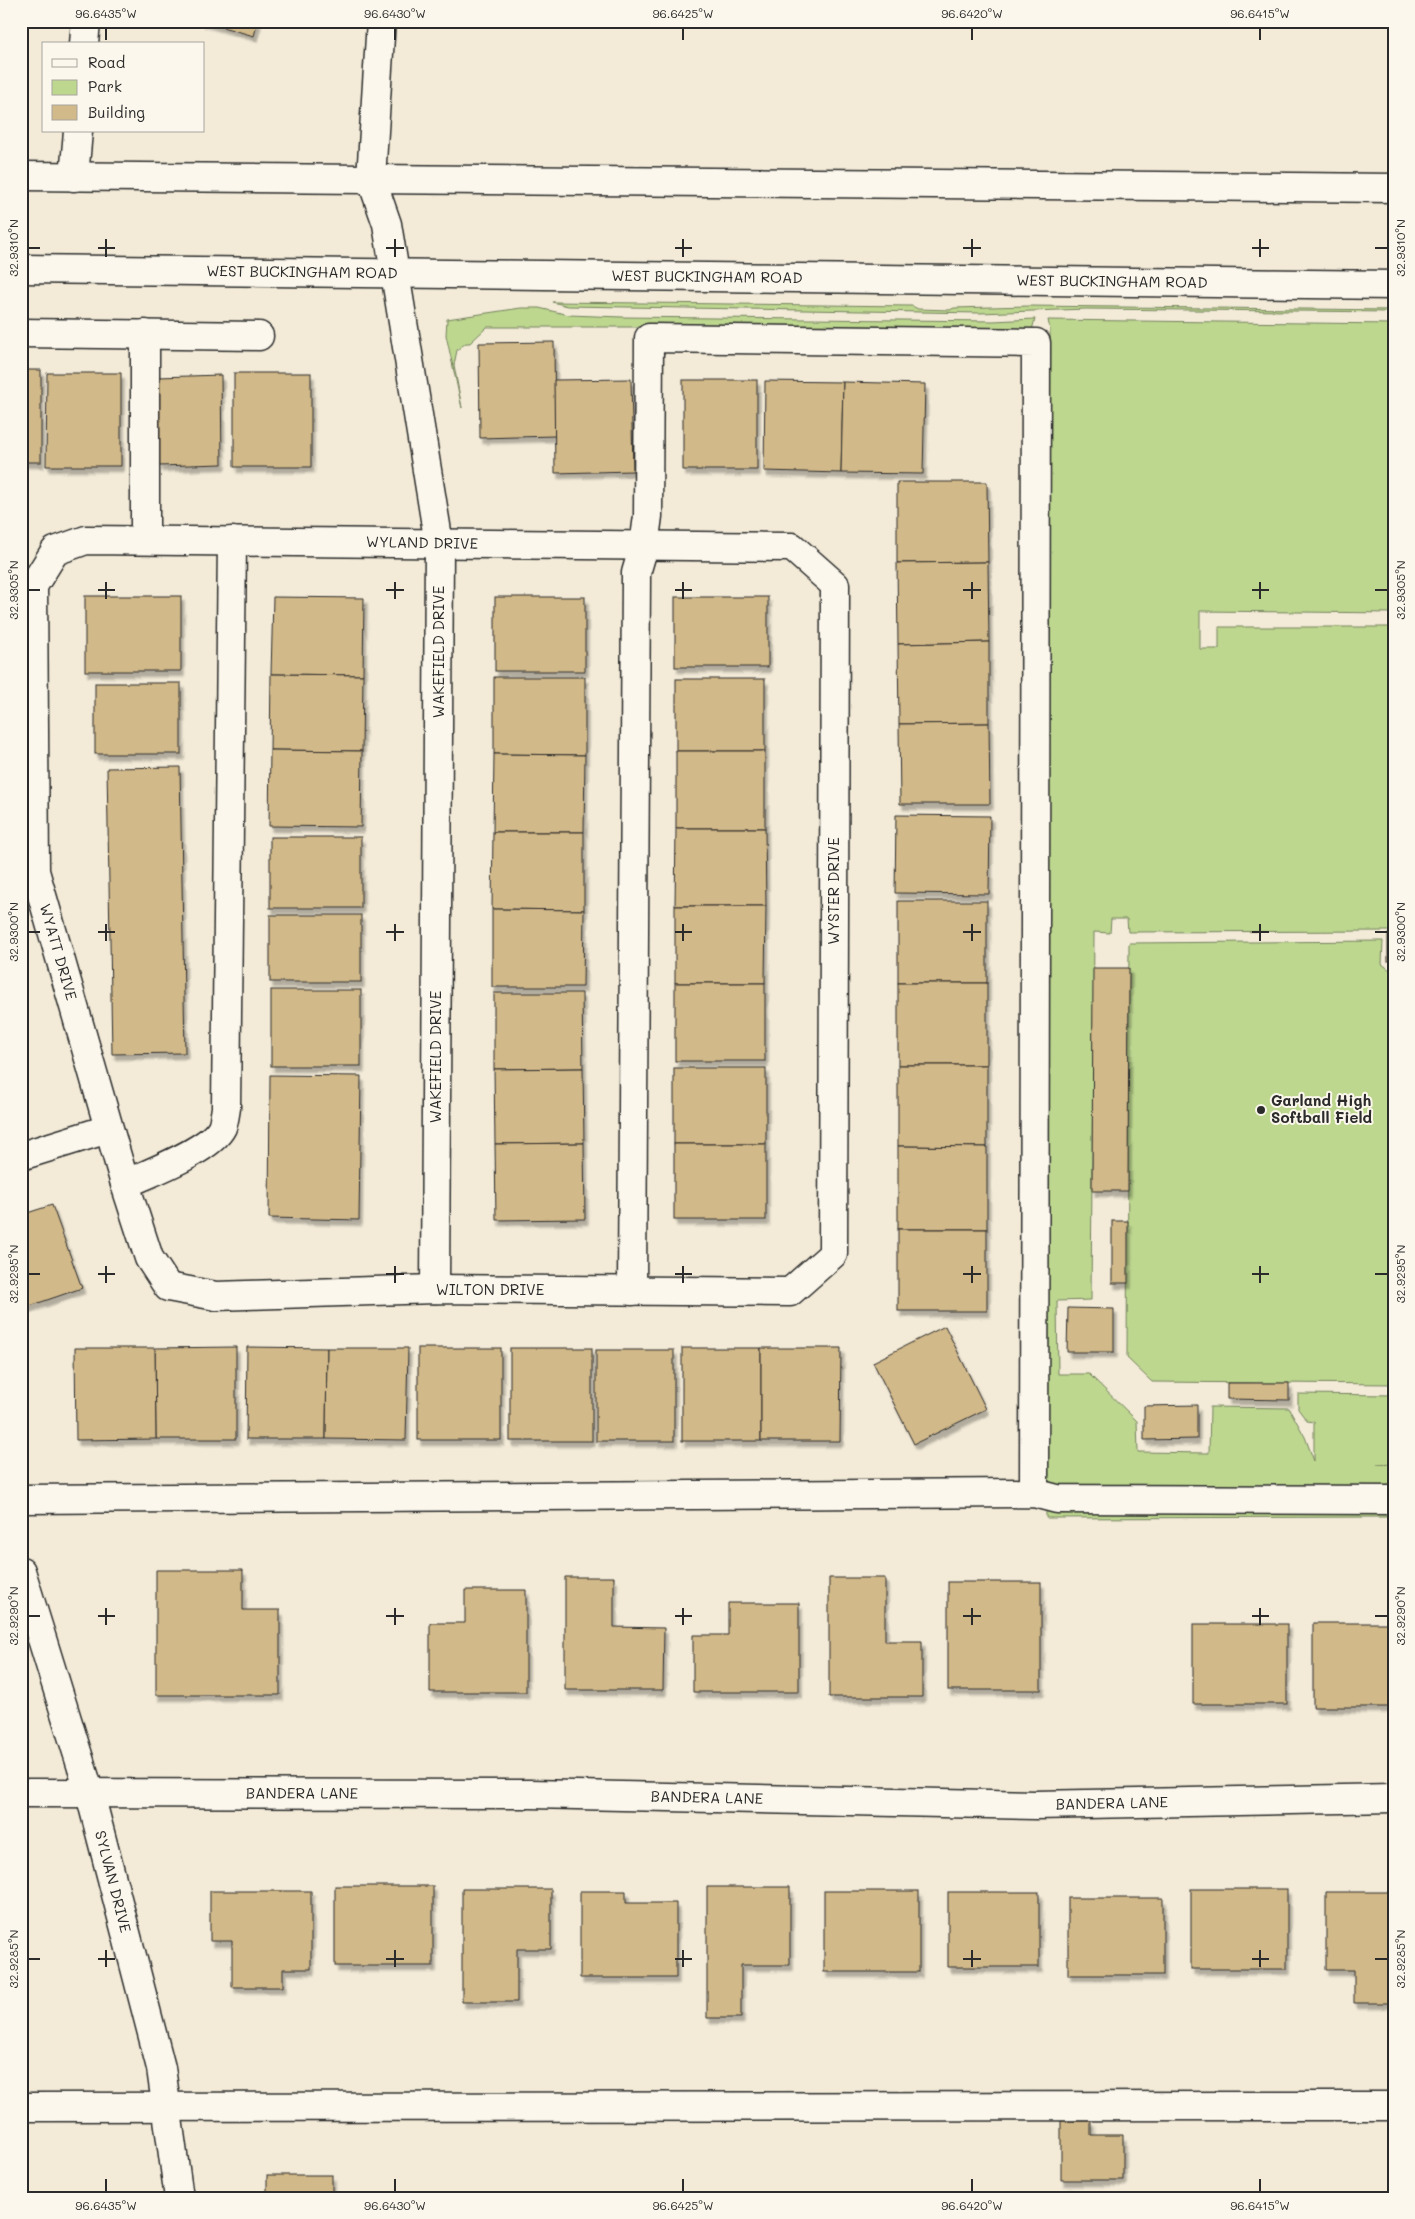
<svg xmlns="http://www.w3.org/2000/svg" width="1415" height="2219" font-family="Mali,sans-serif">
<defs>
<filter id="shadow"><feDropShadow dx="3" dy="5.5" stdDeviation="1" flood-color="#0004"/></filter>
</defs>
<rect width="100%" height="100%" fill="#f3ebd8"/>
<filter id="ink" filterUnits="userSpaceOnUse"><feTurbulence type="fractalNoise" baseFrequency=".02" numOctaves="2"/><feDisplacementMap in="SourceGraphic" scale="10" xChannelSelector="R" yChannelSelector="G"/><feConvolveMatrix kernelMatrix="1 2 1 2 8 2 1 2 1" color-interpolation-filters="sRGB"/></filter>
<g filter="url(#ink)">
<g fill="#bdd78f" stroke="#74815d">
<polygon points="552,302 912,306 918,309 950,310 954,308 1028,306 1394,310 1394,312 1086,309 980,313 568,306"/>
<polygon points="521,308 539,308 569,315 622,317 993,321 1035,319 1032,330 918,328 907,332 678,327 487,327 470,343 466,343 457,350 454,365 462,408 446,335 447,319"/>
<polygon points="1048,320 1394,324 1394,613 1200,611 1200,649 1219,649 1219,627 1394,627 1394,931 1128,932 1127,919 1111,919 1110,933 1094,932 1091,1300 1057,1301 1058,1374 1089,1374 1137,1421 1138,1452 1209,1453 1210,1407 1289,1408 1305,1437 1314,1461 1314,1422 1307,1421 1298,1409 1298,1394 1394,1395 1394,1463 1377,1464 1394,1464 1394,1517 1046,1518 1046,749 1050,330"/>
<polygon points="1383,941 1382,964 1394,973 1394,1018 1388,1026 1394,1030 1394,1384 1152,1382 1127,1358 1129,943"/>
</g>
<g fill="#d2b989" stroke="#2b2b2b" filter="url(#shadow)">
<polygon points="201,21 258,21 254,36"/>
<polygon points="554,342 555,436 480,438 479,343"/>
<rect x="21" y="370" width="20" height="92"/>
<polygon points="47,373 121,373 121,466 46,466"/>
<rect x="234" y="373" width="77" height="94"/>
<polygon points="221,375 222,464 159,466 158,377"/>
<polygon points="631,379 633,471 555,473 554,380"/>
<rect x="683" y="380" width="74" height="90"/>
<polygon points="765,381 843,382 841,473 764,471"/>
<polygon points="843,382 925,384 923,474 841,473"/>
<polygon points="897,482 987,482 988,562 897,563"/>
<polygon points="988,562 989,642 898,644 897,563"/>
<rect x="85" y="596" width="96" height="75"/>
<polygon points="273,597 364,598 363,675 271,674"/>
<rect x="495" y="597" width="90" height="74"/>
<rect x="675" y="597" width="93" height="70"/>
<polygon points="989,642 989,723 899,724 898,644"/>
<polygon points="271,674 363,675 362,751 270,750"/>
<polygon points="494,677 585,677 585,755 494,754"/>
<rect x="676" y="679" width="89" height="72"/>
<rect x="95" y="683" width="86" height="71"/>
<polygon points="989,723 990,804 900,804 899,724"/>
<polygon points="270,750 362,751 361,827 269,826"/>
<rect x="676" y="751" width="89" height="77"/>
<polygon points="494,754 585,755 584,832 493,832"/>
<polygon points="180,767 185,1053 112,1054 107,768"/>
<polygon points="896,815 990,816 989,894 895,893"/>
<polygon points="676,828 765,828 766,906 675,906"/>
<polygon points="493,832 584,832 584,910 492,909"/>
<rect x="270" y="837" width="91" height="71"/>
<rect x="898" y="901" width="89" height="82"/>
<polygon points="675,906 766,906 765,983 675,983"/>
<polygon points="492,909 584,910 583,987 492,987"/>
<rect x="270" y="915" width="91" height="67"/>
<rect x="1388" y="934" width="6" height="27"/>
<polygon points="1093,968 1129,968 1128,1191 1092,1191"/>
<rect x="675" y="983" width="90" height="78"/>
<rect x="898" y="983" width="89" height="82"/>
<rect x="271" y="990" width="90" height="76"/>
<polygon points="494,993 582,993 583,1068 494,1069"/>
<polygon points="898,1065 987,1065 987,1147 898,1146"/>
<polygon points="583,1068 584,1143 495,1144 494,1069"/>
<rect x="674" y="1068" width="92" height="76"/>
<polygon points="270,1075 361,1076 359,1220 269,1218"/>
<polygon points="584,1143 585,1219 496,1220 495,1144"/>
<rect x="674" y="1144" width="92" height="76"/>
<polygon points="898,1146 987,1147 987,1229 898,1229"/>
<polygon points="52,1205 82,1288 21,1309 21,1215"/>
<rect x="1112" y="1221" width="16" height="62"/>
<rect x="898" y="1229" width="89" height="82"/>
<polygon points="1068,1308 1114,1309 1114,1352 1067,1352"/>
<polygon points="945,1326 986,1409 914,1444 873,1362"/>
<polygon points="236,1347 236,1439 156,1439 155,1348"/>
<polygon points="247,1347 327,1348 326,1439 246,1439"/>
<polygon points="75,1348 155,1348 156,1439 76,1440"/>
<polygon points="327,1348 408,1348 406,1440 326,1439"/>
<rect x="418" y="1348" width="83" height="92"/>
<rect x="510" y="1348" width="82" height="93"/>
<rect x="682" y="1348" width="79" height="93"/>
<polygon points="761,1348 841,1348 840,1441 761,1441"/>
<rect x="596" y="1350" width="78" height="91"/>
<polygon points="1227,1383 1289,1383 1289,1400 1227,1399"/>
<polygon points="1197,1405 1197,1439 1144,1440 1144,1406"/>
<polygon points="156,1570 243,1570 243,1610 280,1610 280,1695 156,1695"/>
<polygon points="565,1577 614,1577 614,1627 664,1628 663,1690 565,1690"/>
<polygon points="829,1578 885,1578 885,1641 922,1641 922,1697 829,1697"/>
<rect x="948" y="1582" width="93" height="108"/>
<polygon points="465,1590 526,1590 526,1692 430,1692 430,1623 465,1623"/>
<polygon points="728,1603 799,1603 799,1692 693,1692 693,1635 728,1635"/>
<rect x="1313" y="1623" width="81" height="84"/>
<rect x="1193" y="1624" width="94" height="80"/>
<rect x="335" y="1886" width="98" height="80"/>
<polygon points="707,1887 790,1887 790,1965 741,1965 741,2018 707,2018"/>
<polygon points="462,1889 551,1889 551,1949 517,1949 517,2002 462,2002"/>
<rect x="1191" y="1889" width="96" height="80"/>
<polygon points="210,1891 311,1891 311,1969 283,1969 283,1987 232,1987 232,1941 210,1941"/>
<polygon points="580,1891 626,1891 626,1903 676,1903 676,1978 580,1978"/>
<rect x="824" y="1891" width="95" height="81"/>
<rect x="948" y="1892" width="91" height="75"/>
<polygon points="1326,1892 1394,1892 1394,2003 1354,2003 1354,1970 1326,1970"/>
<rect x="1068" y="1898" width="95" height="77"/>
<polygon points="1061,2121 1091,2121 1091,2135 1123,2135 1123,2180 1061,2180"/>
<rect x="267" y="2175" width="65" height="23"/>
</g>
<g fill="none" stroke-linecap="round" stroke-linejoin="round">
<g stroke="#2b2b2b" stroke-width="31">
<g id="minor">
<polyline points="381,21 371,178 387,224 439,544 435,1289"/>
<polyline points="84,44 86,21"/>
<polyline points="74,177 78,131"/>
<polyline points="21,333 259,336"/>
<polyline points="145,334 145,540"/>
<polygon points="86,540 792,547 835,585 833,1254 790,1292 435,1289 216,1296 168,1287 149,1258 125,1184 35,871 33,586 55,551"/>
<polyline points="21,1156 108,1129"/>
<path d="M125,1184C149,1173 211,1150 222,1127C224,1122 225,1114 226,1108L232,541"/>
<polyline points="632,1291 636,573 644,546 648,516 649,338 1036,343 1034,1493"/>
<polyline points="21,1499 1034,1493 1057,1499 1394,1500"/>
<path id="s1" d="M21,1571L90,1794L161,2068L179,2198"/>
<path id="s2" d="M21,1793L531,1794L1035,1805L1394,1798"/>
<polyline points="21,2107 1394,2106"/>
</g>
</g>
<g stroke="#2b2b2b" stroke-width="31">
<g id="major">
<polyline points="21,176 1394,188"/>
<path id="s3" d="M21,269L1394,285"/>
</g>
</g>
<use href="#minor" stroke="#fbf7ec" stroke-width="28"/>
<use href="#major" stroke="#fbf7ec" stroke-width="28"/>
</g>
</g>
<path fill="none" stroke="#2b2b2b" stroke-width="2" d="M106,28V40M395,28V40M683,28V40M972,28V40M1260,28V40M106,239V257M395,239V257M683,239V257M972,239V257M1260,239V257M28,248H40M98,248H115M386,248H404M675,248H692M963,248H981M1252,248H1269M1375,248H1388M106,582V599M395,582V599M683,582V599M972,582V599M1260,582V599M28,590H40M98,590H115M386,590H404M675,590H692M963,590H981M1252,590H1269M1375,590H1388M106,924V941M395,924V941M683,924V941M972,924V941M1260,924V941M28,932H40M98,932H115M386,932H404M675,932H692M963,932H981M1252,932H1269M1375,932H1388M106,1266V1283M395,1266V1283M683,1266V1283M972,1266V1283M1260,1266V1283M28,1274H40M98,1274H115M386,1274H404M675,1274H692M963,1274H981M1252,1274H1269M1375,1274H1388M106,1608V1625M395,1608V1625M683,1608V1625M972,1608V1625M1260,1608V1625M28,1616H40M98,1616H115M386,1616H404M675,1616H692M963,1616H981M1252,1616H1269M1375,1616H1388M106,1950V1967M395,1950V1967M683,1950V1967M972,1950V1967M1260,1950V1967M28,1959H40M98,1959H115M386,1959H404M675,1959H692M963,1959H981M1252,1959H1269M1375,1959H1388M106,2179V2192M395,2179V2192M683,2179V2192M972,2179V2192M1260,2179V2192"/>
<circle fill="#2b2b2b" stroke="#fbf7ec" stroke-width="2" cx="1261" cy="1110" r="5"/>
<g text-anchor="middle" stroke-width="4" stroke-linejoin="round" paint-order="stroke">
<g font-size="15" fill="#2b2b2b" stroke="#fbf7ec">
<text dy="5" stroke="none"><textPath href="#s3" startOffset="281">WEST BUCKINGHAM ROAD</textPath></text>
<text dy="5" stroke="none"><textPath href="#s3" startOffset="686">WEST BUCKINGHAM ROAD</textPath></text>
<text dy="5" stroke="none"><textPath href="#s3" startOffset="1091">WEST BUCKINGHAM ROAD</textPath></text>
<text transform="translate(422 543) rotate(1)" y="5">WYLAND DRIVE</text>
<text transform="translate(439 652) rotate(-90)" y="5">WAKEFIELD DRIVE</text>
<text transform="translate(834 891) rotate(-90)" y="5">WYSTER DRIVE</text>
<text transform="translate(58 952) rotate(74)" y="5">WYATT DRIVE</text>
<text transform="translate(436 1057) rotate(-90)" y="5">WAKEFIELD DRIVE</text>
<text x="490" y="1295">WILTON DRIVE</text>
<text dy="5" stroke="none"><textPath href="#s2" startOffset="281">BANDERA LANE</textPath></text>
<text dy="5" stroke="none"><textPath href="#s2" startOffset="686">BANDERA LANE</textPath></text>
<text dy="5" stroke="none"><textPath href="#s2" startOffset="1091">BANDERA LANE</textPath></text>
<text dy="5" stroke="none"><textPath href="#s1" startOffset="324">SYLVAN DRIVE</textPath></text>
</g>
<g font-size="15" font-weight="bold" fill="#2b2b2b" stroke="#fbf7ec" text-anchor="start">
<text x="1271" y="1106">Garland High<tspan x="1271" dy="17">Softball Field</tspan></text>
</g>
</g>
<rect width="1415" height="2219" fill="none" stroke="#fbf7ec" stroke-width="55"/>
<rect x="42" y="42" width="162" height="90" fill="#fbf7ec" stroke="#a8a59f"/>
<rect x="52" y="59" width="25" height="8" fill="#fbf7ec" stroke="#a8a59f"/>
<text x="88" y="68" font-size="15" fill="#2b2b2b">Road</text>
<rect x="52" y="80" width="25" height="15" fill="#bdd78f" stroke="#a8a59f"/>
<text x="88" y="92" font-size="15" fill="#2b2b2b">Park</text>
<rect x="52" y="105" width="25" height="15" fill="#d2b989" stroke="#a8a59f"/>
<text x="88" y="118" font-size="15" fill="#2b2b2b">Building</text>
<rect x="28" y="28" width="1360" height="2164" fill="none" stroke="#2b2b2b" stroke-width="2"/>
<g font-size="12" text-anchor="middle" fill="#2b2b2b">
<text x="106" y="18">96.6435°W</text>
<text x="395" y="18">96.6430°W</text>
<text x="683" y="18">96.6425°W</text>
<text x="972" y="18">96.6420°W</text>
<text x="1260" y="18">96.6415°W</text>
<text transform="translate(14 248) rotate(-90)" y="4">32.9310°N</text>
<text transform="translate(1401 248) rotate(-90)" y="4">32.9310°N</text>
<text transform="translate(14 590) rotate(-90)" y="4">32.9305°N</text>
<text transform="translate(1401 590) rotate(-90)" y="4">32.9305°N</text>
<text transform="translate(14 932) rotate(-90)" y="4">32.9300°N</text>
<text transform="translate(1401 932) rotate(-90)" y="4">32.9300°N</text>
<text transform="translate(14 1274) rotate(-90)" y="4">32.9295°N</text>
<text transform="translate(1401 1274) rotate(-90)" y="4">32.9295°N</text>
<text transform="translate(14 1616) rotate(-90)" y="4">32.9290°N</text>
<text transform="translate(1401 1616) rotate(-90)" y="4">32.9290°N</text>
<text transform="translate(14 1959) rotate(-90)" y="4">32.9285°N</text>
<text transform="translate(1401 1959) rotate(-90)" y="4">32.9285°N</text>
<text x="106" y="2210">96.6435°W</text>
<text x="395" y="2210">96.6430°W</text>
<text x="683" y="2210">96.6425°W</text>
<text x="972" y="2210">96.6420°W</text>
<text x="1260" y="2210">96.6415°W</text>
</g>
</svg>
